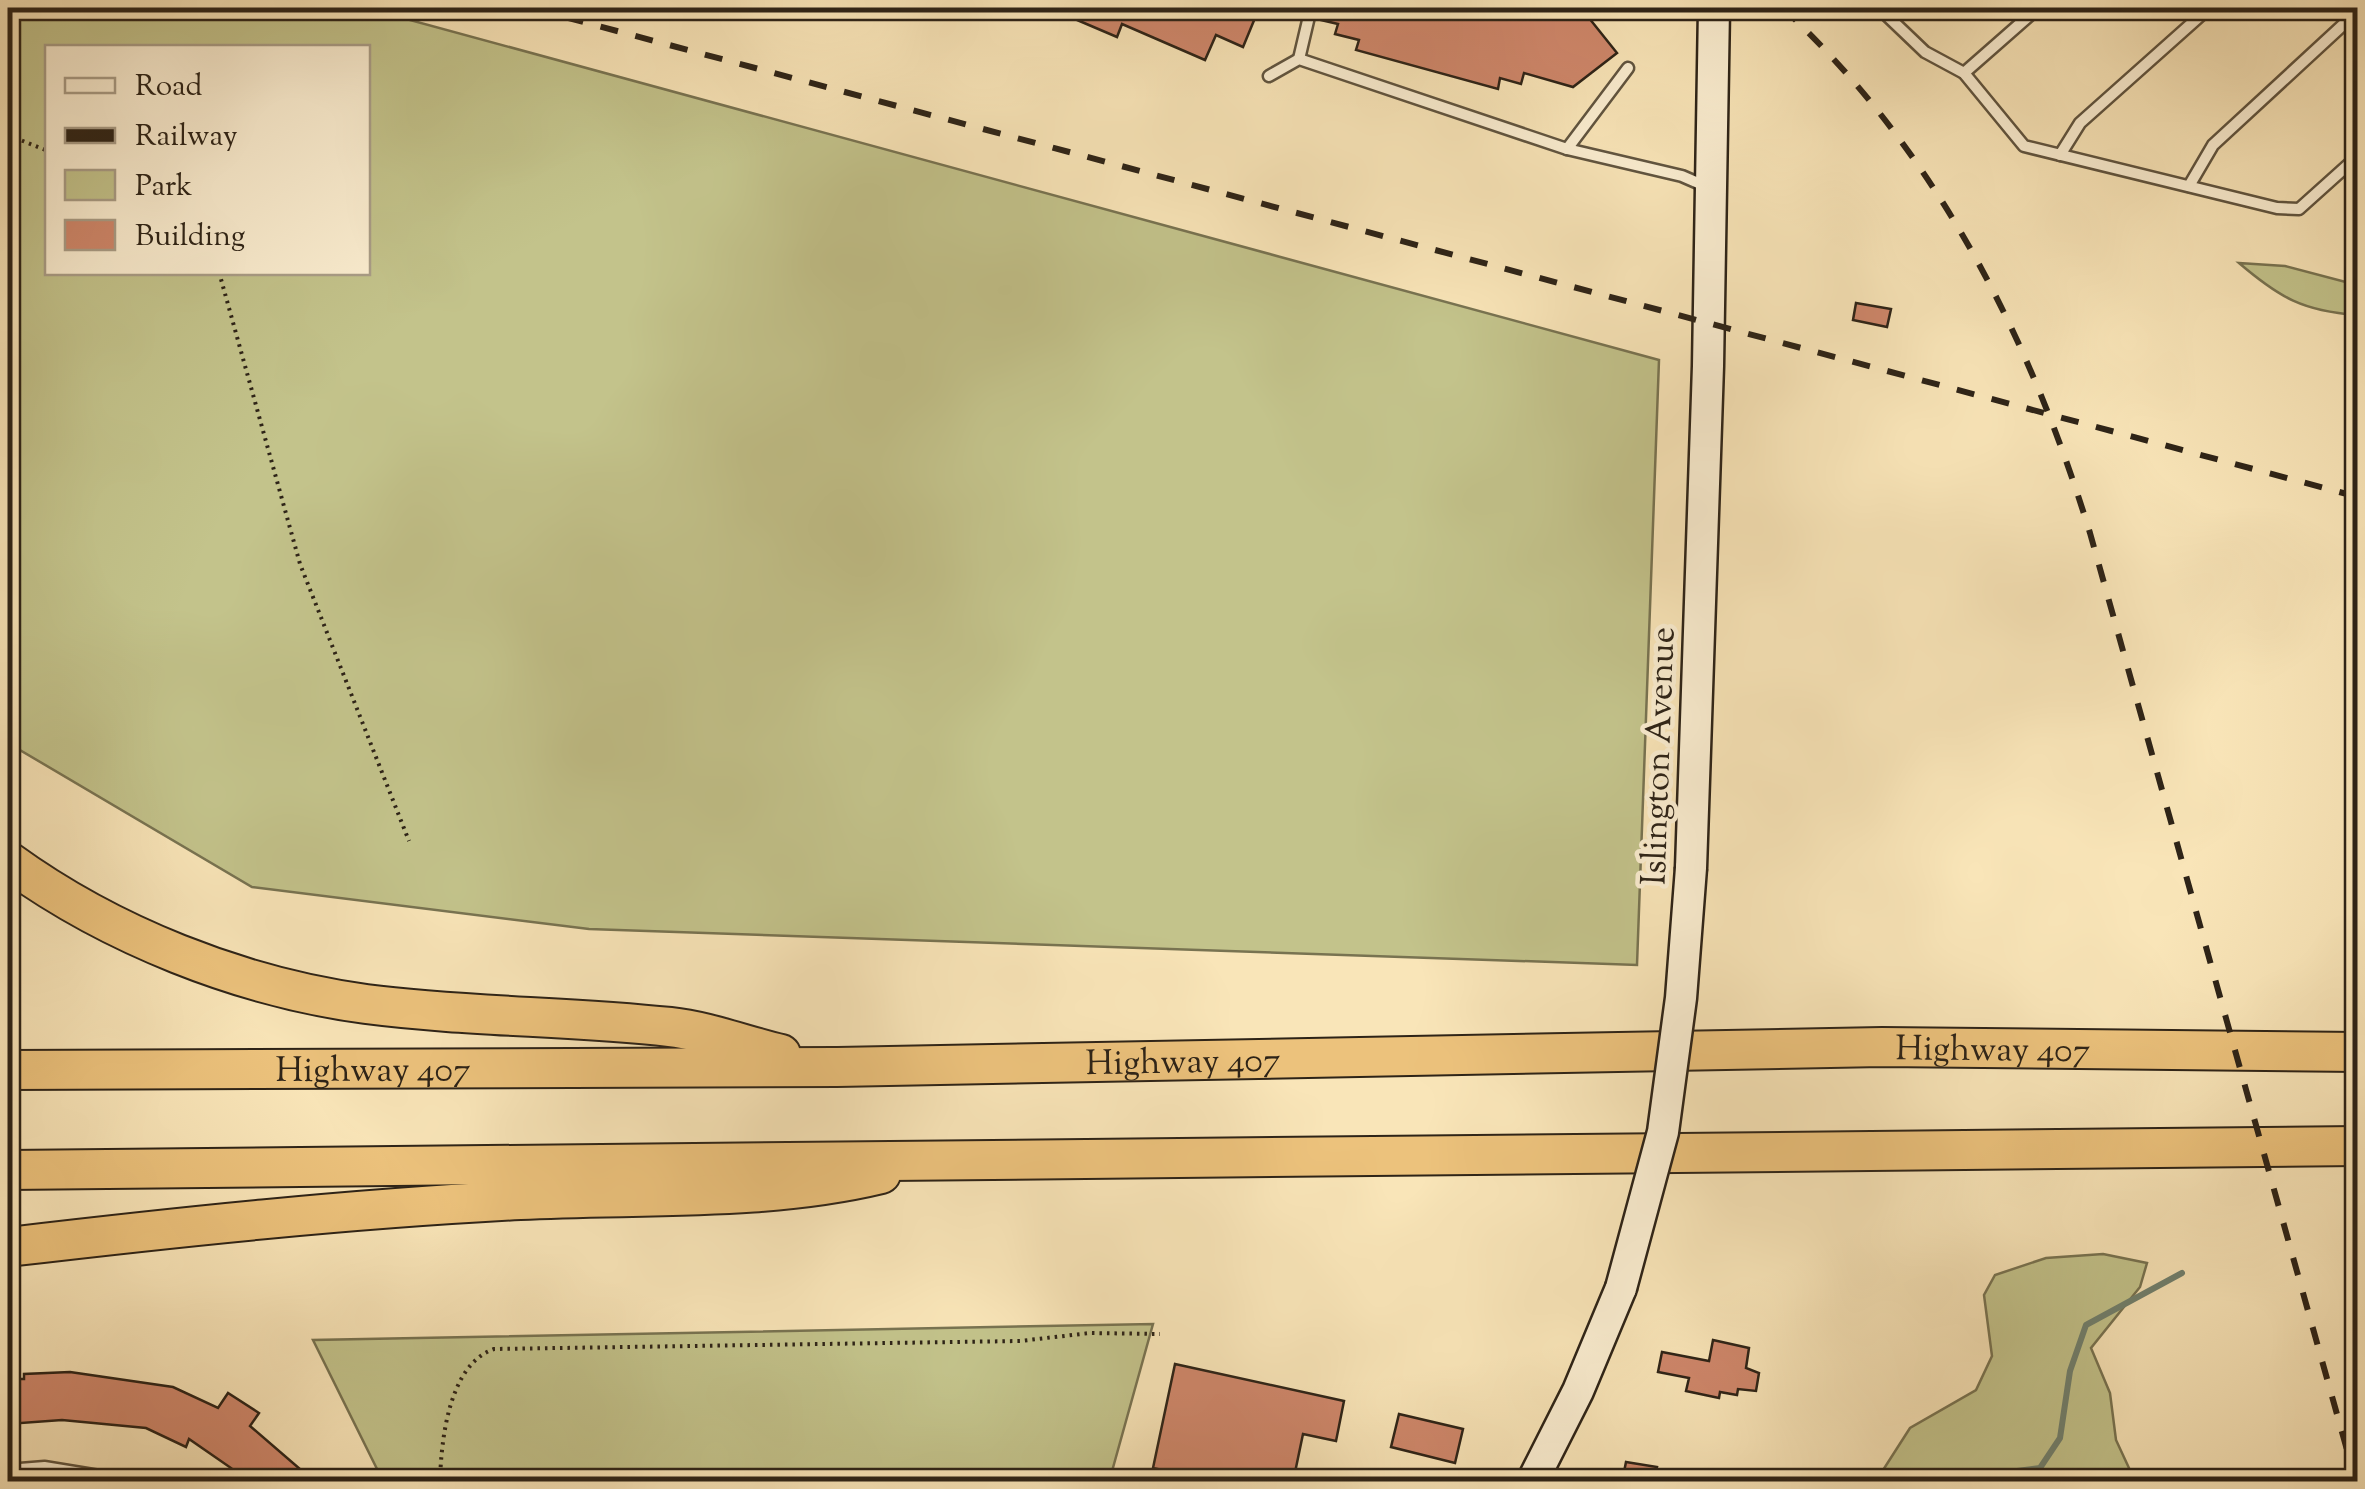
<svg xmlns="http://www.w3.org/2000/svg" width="2365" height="1489" font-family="'Sorts Mill Goudy',serif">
<rect width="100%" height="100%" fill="#f9e5b8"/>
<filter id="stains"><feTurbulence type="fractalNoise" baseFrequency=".002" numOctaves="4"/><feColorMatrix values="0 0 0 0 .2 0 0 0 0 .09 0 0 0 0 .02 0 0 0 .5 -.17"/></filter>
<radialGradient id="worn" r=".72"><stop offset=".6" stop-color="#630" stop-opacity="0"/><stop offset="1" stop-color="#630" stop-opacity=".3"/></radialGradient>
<g fill="#c3c38b" stroke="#787351" stroke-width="2.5" fill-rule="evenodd">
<path d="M8,8H366L1659,360L1637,965L589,929L252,887L8,743ZM48,48H368V272H48Z"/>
<path d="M2239,263L2285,266L2357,285V315C2303,311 2280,298 2239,263Z"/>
<polygon points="2103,1254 2147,1263 2140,1287 2091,1348 2110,1393 2116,1440 2135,1481 1876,1481 1910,1428 1976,1390 1992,1356 1984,1295 1995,1275 2046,1258"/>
<polygon points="1153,1324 1109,1482 383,1481 313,1340"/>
</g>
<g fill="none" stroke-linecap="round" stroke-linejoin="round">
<polyline stroke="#71816f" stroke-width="6" points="1965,1482 1971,1477 2040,1468 2060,1438 2070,1371 2086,1325 2182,1273"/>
</g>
<g fill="#cf876b" stroke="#2d2317" stroke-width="2.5">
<polygon points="1049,8 1254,8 1255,18 1243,47 1216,35 1205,60 1122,24 1117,37"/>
<polygon points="1324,8 1581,8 1617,53 1573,87 1524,73 1521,84 1500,78 1498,89 1356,50 1359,40 1335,34 1338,24 1321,20"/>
<polygon points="1856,303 1891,309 1887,327 1853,320"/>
<polygon points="1713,1340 1749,1348 1746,1368 1759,1373 1756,1391 1738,1389 1737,1395 1720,1392 1719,1398 1686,1391 1689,1378 1658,1372 1662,1352 1709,1361"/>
<polygon points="1175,1364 1344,1401 1336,1441 1303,1434 1293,1482 1216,1482 1153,1468"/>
<polygon points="70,1372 173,1387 218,1408 228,1393 259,1413 250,1426 315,1482 241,1482 229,1471 231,1468 189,1439 186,1447 146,1428 62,1420 8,1424 8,1379 24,1379 24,1374"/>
<polygon points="1399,1414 1463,1429 1455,1463 1391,1447"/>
<polygon points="1626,1462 1657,1467 1654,1482 1622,1482"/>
</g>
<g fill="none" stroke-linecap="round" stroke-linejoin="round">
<g stroke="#60543f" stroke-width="15">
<g id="service">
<polyline points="1879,8 1925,52 1964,73 2024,146 2277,208 2299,209 2358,156"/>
<polyline points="1299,59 1311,8"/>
<polyline points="1964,73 2038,8"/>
<polyline points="1269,76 1299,59 1567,149 1682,176 1705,186"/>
<polyline points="1567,149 1628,68"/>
<polyline points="2060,155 2080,123 2209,8"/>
<polyline points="2189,186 2213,145 2357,12"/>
</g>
</g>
<g stroke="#60543f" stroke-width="25">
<polyline id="minor" points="8,1475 45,1472 106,1482"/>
</g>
<g stroke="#2d2317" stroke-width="35">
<g id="secondary">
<polyline points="1691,868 1708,366 1714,8"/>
<polyline points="1532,1482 1578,1391 1621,1288"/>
</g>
</g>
<g stroke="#2d2317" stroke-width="42">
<g id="motorway">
<path d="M8,861C110,935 240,987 366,1004C466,1017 569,1016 670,1027C707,1031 744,1045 781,1054"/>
<path id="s1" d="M8,1070L837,1067L1882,1047L2358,1052"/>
<polyline points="8,1170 2358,1146"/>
<path d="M8,1247C178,1227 348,1209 520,1200C639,1194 765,1202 881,1174"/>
</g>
</g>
<g stroke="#2d2317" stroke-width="4" stroke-dasharray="2.5 5" stroke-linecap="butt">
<polyline points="8,135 48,151"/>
<polyline points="219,272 300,564 409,841"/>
<path d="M440,1482C441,1440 449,1364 494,1349L1020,1341L1090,1333L1160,1334"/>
</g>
<use href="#service" stroke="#fbeed1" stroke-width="10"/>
<use href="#minor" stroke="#fbeed1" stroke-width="20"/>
<use href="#secondary" stroke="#fbeed1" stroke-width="30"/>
<use href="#motorway" stroke="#ecc27c" stroke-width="38"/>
<g stroke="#2d2317" stroke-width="6" stroke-dasharray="18 18" stroke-linecap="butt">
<polyline points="531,8 2358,497"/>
<path d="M1783,8C1936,151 2029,335 2090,533L2356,1482"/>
</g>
<g stroke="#2d2317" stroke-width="35" stroke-linecap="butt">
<polyline id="secondary-bridge" points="1621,1288 1663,1132 1681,998 1691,868"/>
</g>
<use href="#secondary-bridge" stroke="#fbeed1" stroke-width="30"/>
</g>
<g text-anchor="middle" stroke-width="9" stroke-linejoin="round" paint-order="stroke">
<g font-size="35" fill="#2d2317" stroke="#fbeed1">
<text transform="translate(1657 756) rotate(-88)" y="12">Islington Avenue</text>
<text dy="12" stroke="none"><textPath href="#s1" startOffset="1985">Highway 407</textPath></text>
<text dy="12" stroke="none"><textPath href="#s1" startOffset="1175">Highway 407</textPath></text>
<text dy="12" stroke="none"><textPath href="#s1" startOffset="365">Highway 407</textPath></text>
</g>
</g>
<rect width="2365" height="1489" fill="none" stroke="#f9e5b8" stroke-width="40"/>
<rect x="10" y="10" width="2345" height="1469" fill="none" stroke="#2d2317" stroke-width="5"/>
<rect x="20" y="20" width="2325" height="1449" fill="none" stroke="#2d2317" stroke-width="2.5"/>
<rect x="45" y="45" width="325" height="230" fill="#fbeed1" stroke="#a99d87" stroke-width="2.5"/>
<rect x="65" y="78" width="50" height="15" fill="#fbeed1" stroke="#a99d87" stroke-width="2.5"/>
<text x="135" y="95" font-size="30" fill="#2d2317">Road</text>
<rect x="65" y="128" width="50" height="15" fill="#2d2317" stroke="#a99d87" stroke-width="2.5"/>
<text x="135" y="145" font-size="30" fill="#2d2317">Railway</text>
<rect x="65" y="170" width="50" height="30" fill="#c3c38b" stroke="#a99d87" stroke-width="2.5"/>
<text x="135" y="195" font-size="30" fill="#2d2317">Park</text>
<rect x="65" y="220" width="50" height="30" fill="#cf876b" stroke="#a99d87" stroke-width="2.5"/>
<text x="135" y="245" font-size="30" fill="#2d2317">Building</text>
<rect width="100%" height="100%" filter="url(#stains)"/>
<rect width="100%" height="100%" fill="url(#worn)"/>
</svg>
